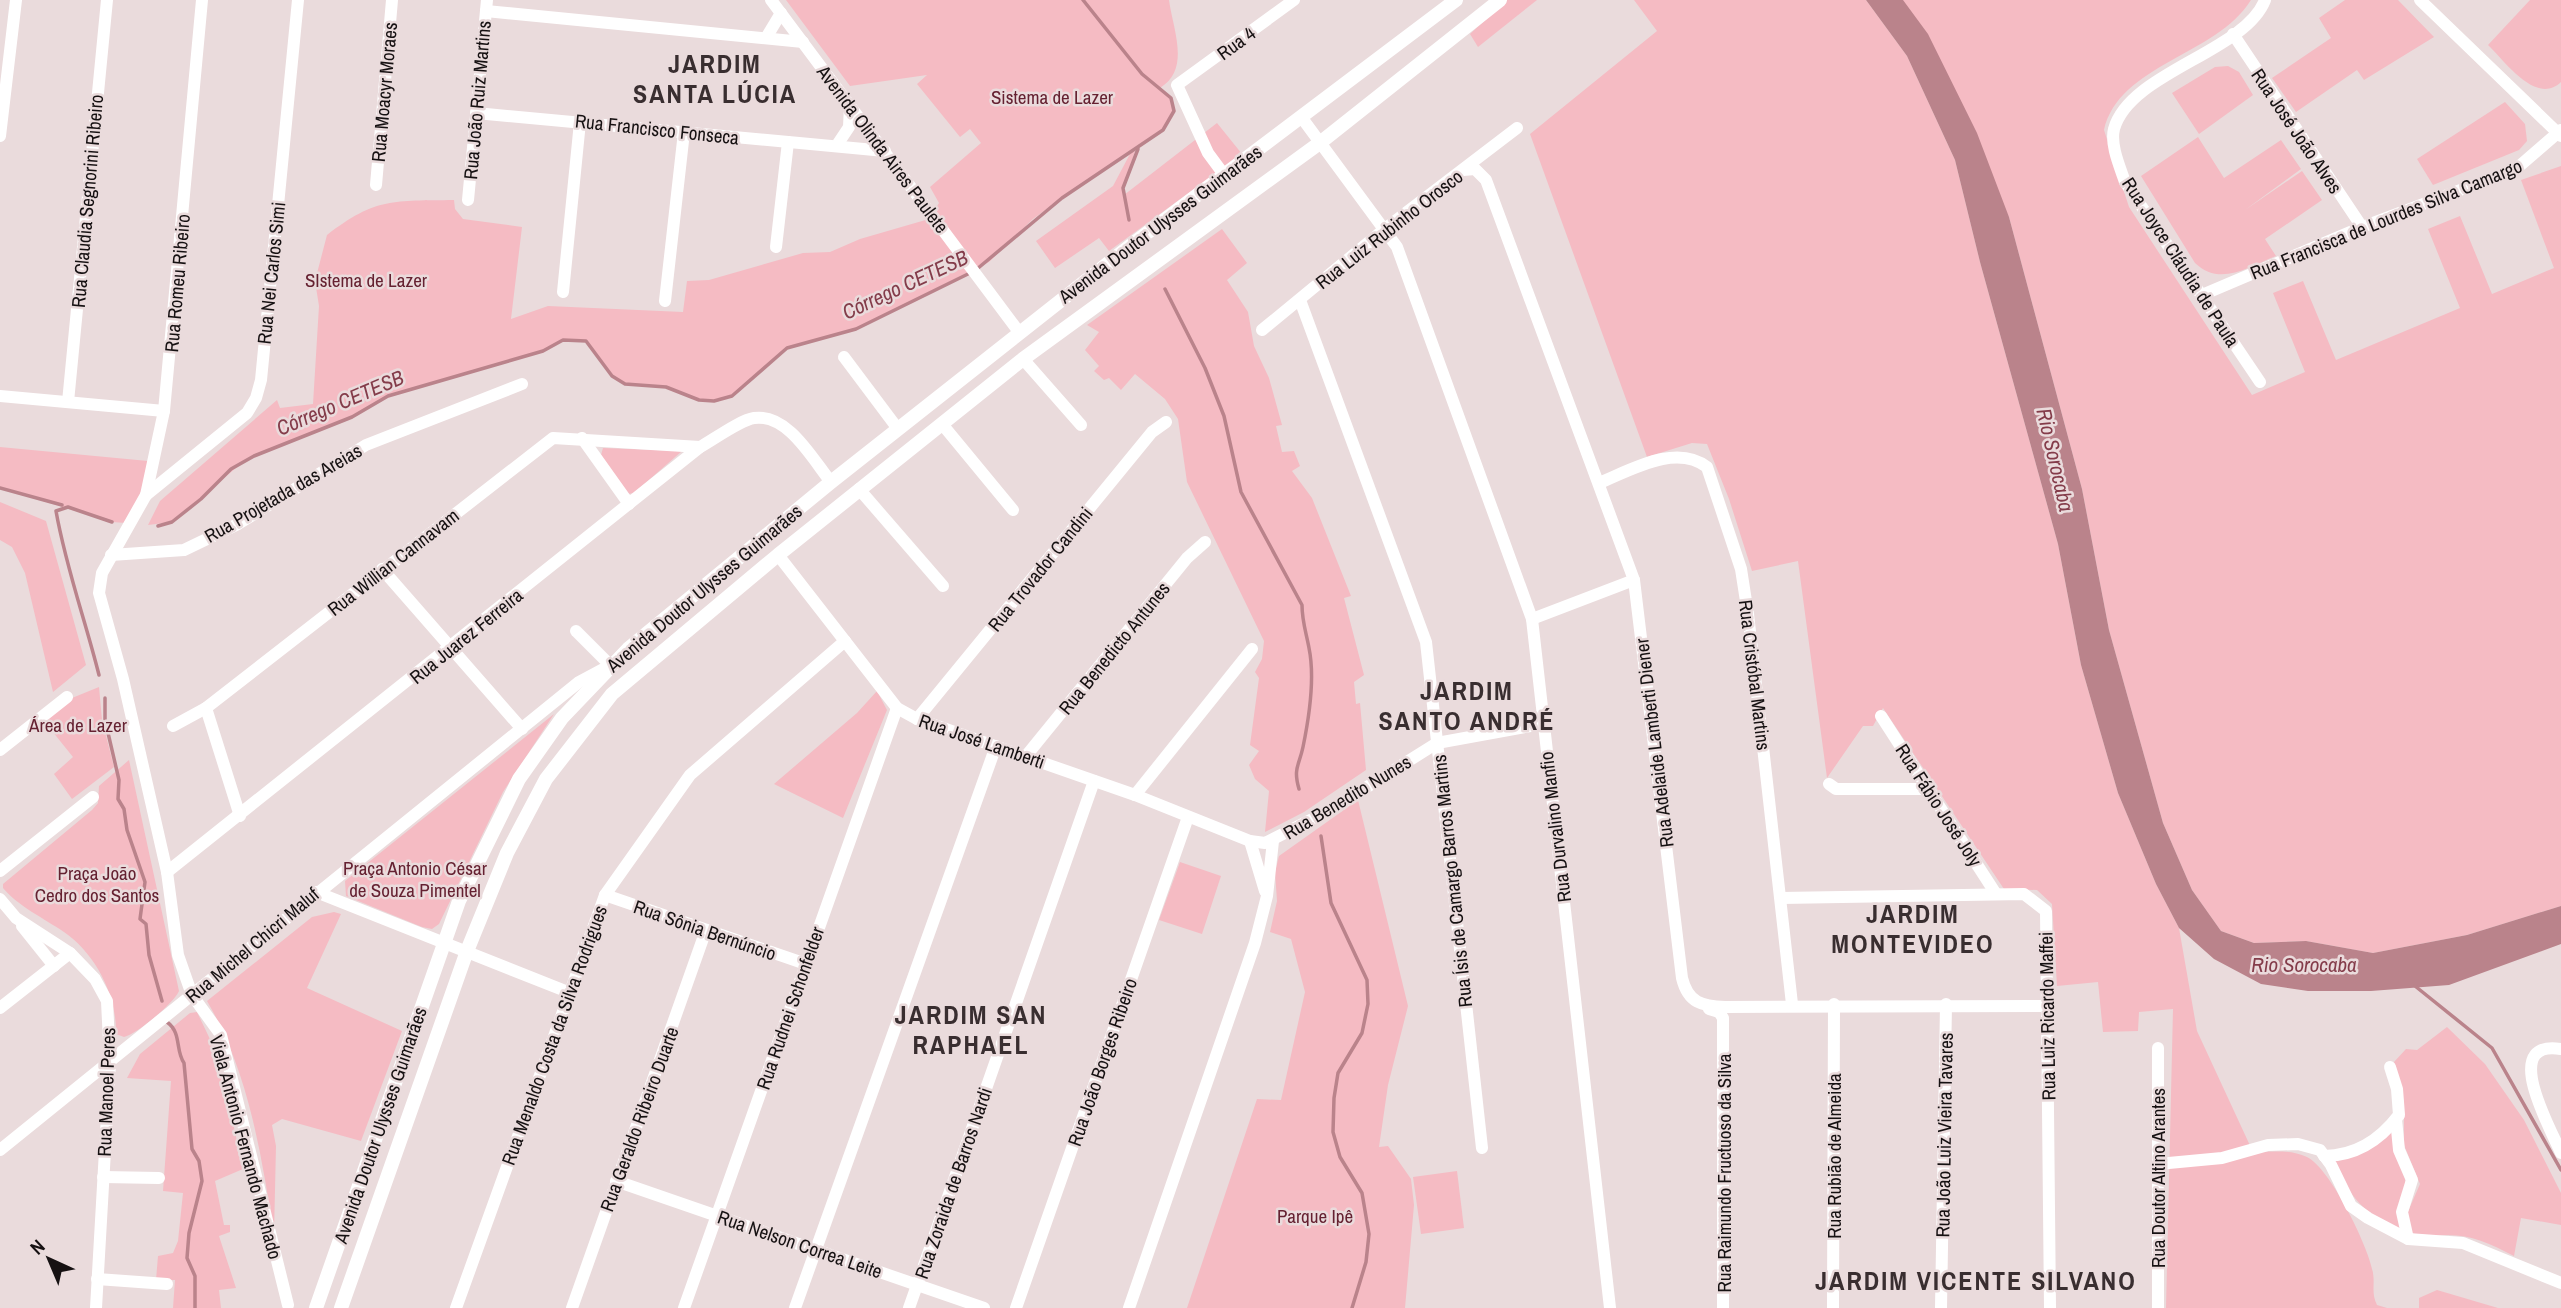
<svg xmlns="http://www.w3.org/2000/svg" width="2561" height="1308" font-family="'Archivo Narrow',sans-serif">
<rect width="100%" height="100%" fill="#eadbdc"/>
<g fill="#f5bbc3">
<path d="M786,0H1169C1173,30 1191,69 1160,88L1171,98L1174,111L1163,130L1062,198L1033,219L989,262L856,329L787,348L732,396L714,401L699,400L666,387L625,384L612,376L586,341L563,340L543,351L388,396L352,417L243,462L172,522L148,525L160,501L277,400L280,408L313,404L319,306L315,281L327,235C376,197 394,201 454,200L455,209L463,219L522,227L511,319L548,306L683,312L687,281L709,280L803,253L830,252L860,239L929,219L939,203L930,187L981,143L970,129L960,137L917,84L927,75L850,86Z"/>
<polygon points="1507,0 1537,0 1478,47 1470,34"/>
<path d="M1634,0H1866L1907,56L1955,160L1980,262L2058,544L2081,665L2118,793L2156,884L2179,928L2197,1031L2253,1152C2271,1152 2290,1149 2307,1157C2330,1168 2369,1247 2373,1273C2375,1285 2371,1293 2377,1305L2387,1308H2166L2173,1009L2139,1012L2138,1031L2103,1032L2098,982L2057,986L2052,904L2037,890L2004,889L1883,708L1873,726H1863L1827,778L1798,561L1752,571L1729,499L1707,444L1692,443L1647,457L1530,134L1657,31Z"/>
<path d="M1902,0H2251C2216,56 2119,64 2104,130L2129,207L2252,395L2305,372L2273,293L2303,281L2336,360L2460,308L2428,229L2460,216L2492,294L2554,268L2521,180L2561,166V906L2467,935L2373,953L2306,941L2254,943L2221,931L2192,890L2163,823L2109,630L2082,489L2009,217Z"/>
<polygon points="2345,0 2398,0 2434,37 2364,80 2357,70 2296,112 2272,78 2331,38 2319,18"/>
<path d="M2530,0H2561V82C2536,106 2505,61 2488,45Z"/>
<polygon points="2228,66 2239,72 2253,95 2199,134 2172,93 2215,67"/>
<polygon points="2505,102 2525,124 2527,141 2519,150 2433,185 2417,159"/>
<polygon points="1217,123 1242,154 1109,251 1099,238 1055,268 1036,241 1113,186 1131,152 1135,151 1123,188 1124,195"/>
<path d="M2198,137L2224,178L2281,140L2301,169L2245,210L2302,171L2322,200L2265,239L2276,256C2248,267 2220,287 2195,263L2141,176Z"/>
<polygon points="1222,229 1247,263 1227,280 1248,312 1254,346 1269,378 1282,425 1276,426 1282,452 1294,451 1300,466 1292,471 1312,498 1351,596 1344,598 1364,675 1354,682 1356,704 1360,703 1366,770 1304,812 1265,832 1269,791 1255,779 1249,765 1259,751 1250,745 1259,678 1255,672 1262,659 1264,641 1187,482 1178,419 1165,399 1135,374 1121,390 1109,378 1104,380 1094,371 1099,366 1085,350 1099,332 1087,325"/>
<polygon points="0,447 148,461 141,495 126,523 112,522 0,488"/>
<polygon points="603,448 682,451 634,493 628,494 601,455"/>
<polygon points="0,502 46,521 86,665 53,692 25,573 12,547 0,540"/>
<polygon points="99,687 102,720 114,767 72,799 54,774 73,757 44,721 72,698"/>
<polygon points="877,691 887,710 843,818 774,784 857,713"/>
<polygon points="554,714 503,792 439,924 432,929 422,927 346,896 345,881"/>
<path d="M129,760L179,991C173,1004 137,1034 124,1037L116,1034C117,996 96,954 64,932C45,919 18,906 3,888V884L92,810L98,803L99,786Z"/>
<polygon points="1358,800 1408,1006 1388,1085 1379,1147 1388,1146 1411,1179 1414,1205 1405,1308 1187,1308 1257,1099 1281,1100 1305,992 1291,939 1270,932 1277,901 1275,872 1279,856"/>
<polygon points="1180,862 1221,876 1202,934 1159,920"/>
<path d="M334,912L341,914L307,988L402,1031L361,1141L282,1119L272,1125L276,1146L274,1234C261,1153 249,1073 207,1001L312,917Z"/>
<polygon points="197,1012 219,1058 243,1169 215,1181 224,1225 230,1225 230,1232 219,1236 236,1288 219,1290 221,1308 173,1308 175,1280 156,1280 158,1256 173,1253 178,1241 183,1193 163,1191 171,1081 127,1078 140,1054 190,1013"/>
<path d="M2447,1027L2485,1064L2524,1120L2561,1193V1225L2521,1218L2514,1256C2481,1239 2460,1230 2423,1238L2410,1232L2406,1216L2420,1184L2404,1145V1102L2394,1062L2406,1049L2417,1050Z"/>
<path d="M2394,1128L2406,1170L2402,1233C2359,1208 2355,1203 2331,1159Z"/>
<polygon points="1457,1171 1464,1228 1421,1234 1413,1177"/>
<polygon points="2437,1290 2498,1308 2419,1308 2419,1298"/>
</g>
<polygon fill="#ba838b" points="1866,0 1903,0 1928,34 1977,133 2009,217 2082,489 2109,630 2163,823 2192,890 2221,931 2254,943 2306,941 2373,953 2467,935 2561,906 2561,944 2449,985 2371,991 2308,991 2261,984 2214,959 2179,928 2156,884 2118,793 2081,665 2058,544 1980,262 1955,160 1907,56"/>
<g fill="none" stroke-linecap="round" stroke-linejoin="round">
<g stroke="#ba838b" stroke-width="3.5">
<polyline points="1129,220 1123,188 1138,149"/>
<polyline points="977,269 1062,198 1163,130 1174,111 1171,98 1142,74 1083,0"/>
<path d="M1165,289L1205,368L1224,416L1241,492L1302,605C1302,621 1306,632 1309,648C1315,677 1309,718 1303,747C1299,766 1293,768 1299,789"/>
<polyline points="0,488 62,505"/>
<polyline points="158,526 172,522 201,499 231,469 254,456 352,417 388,396 543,351 563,340 586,341 612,376 625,384 666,387 699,400 714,401 732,396 787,348 856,329 970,273"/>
<path d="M99,675C85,619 66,568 56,511L68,507L112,522"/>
<polyline points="105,698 105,720 119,780 118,799 124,809 127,830 145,882 140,919 146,924 149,955 162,1001"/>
<polyline points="1321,836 1331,903 1367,980 1368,1004 1362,1033 1338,1073 1334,1098 1333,1132 1340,1157 1362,1193 1369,1234 1366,1262 1352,1308"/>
<polyline points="2415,986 2492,1048 2561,1170"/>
<path d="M167,1022C182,1033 175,1050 184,1063L192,1149L199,1161L202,1181L189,1233L187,1258L195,1276V1308"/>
</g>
<g stroke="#fff" stroke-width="12">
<polyline points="202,0 164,411 146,495 102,573 99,593 123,679 167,872 178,955 192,995 221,1035 288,1305"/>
<polyline points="771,0 1019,332"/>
<polyline points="2420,0 2561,136"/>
<polyline points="486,11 803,42"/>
<polyline points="2233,34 2362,227"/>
<polyline points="766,38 781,13"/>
<polyline points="476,113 885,151"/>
<polyline points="1302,118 1397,247 1532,619 1610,1308"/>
<polyline points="0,136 16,0"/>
<polyline points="837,145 849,127 850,105"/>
<path d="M1463,170L1475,169L1486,180L1634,580L1682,978C1688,1003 1702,1006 1725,1007L2047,1006"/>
<polyline points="1225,176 1208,153 1177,85 1294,0"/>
<polyline points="376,185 392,0"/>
<polyline points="468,200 487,0"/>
<polyline points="776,247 788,142"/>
<polyline points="563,292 580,122"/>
<polyline points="2202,295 2362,227 2516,169 2561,130"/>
<polyline points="1300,300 1426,642 1482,1148"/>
<polyline points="665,301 684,132"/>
<polyline points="1262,330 1386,228 1517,128"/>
<polyline points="844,357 898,429"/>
<polyline points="1023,359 1081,425"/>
<path d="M2260,382L2125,182C2120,167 2110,145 2114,129C2130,72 2245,52 2265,0"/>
<polyline points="0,396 164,411"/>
<polyline points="68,402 107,0"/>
<polyline points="942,424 1013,510"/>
<polyline points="582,438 629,504"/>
<path d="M1599,483C1631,470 1676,443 1707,467L1741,569L1748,614L1792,1004"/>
<polyline points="859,489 943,586"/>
<polyline points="146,495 247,413 256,398 261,380 298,0"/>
<polyline points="111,555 184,550 238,524 366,445 522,384"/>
<polyline points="778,555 897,708 917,719 1135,795 1250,841 1265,843 1332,809 1437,743 1542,724"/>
<polyline points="382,569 522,729"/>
<polyline points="1532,619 1634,580"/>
<polyline points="576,631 610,665"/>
<polyline points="206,708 240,816"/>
<polyline points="1881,716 1996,894"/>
<polyline points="917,719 1152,432 1166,422"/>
<polyline points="173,726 206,708 553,438 700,447"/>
<polyline points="0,750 67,697"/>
<polyline points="1026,756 1187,558 1205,542"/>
<polyline points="1829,784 1836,789 1929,789"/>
<polyline points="1135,795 1252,649"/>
<polyline points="1250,841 1265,891"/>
<polyline points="0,871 93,797"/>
<path d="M167,872L700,447C713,440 740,420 754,418C788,413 813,460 831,482"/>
<polyline points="316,892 568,992"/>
<polyline points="605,895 806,964"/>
<polyline points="1781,898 2024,894 2046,911 2050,1308"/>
<polyline points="0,899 16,918 70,953 95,979 107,1001 110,1063 96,1308"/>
<polyline points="22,926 54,966"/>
<polyline points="0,1008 70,953"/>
<polyline points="1709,1009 1719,1012 1723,1018 1723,1308"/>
<path d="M2561,1049C2499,1039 2551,1129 2561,1153"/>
<polyline points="2396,1119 2399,1150 2412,1180 2402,1212 2408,1239"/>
<polyline points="0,1150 579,682 607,667"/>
<path d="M2324,1156C2356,1156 2380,1140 2399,1115L2397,1089L2390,1067"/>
<polyline points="2158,1164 2222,1158 2268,1145 2298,1144 2320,1150 2331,1165 2351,1206 2368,1218 2408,1239 2463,1243 2561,1283"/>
<polyline points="103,1177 159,1178"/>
<polyline points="616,1181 984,1308"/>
<polyline points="97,1279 167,1284"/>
<polyline points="456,1308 605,895 690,775 845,641"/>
<polyline points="572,1308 706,930"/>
<polyline points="684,1308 897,708"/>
<polyline points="795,1308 996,746"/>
<polyline points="909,1308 1094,781"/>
<polyline points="1016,1308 1188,817"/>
<polyline points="1129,1308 1255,943 1267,896 1273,841"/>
<polyline points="1833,1308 1834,1004"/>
<polyline points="1941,1308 1946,1004"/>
<polyline points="2158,1308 2158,1048"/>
</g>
<g stroke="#fff" stroke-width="14">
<polyline points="316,1308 459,901 519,779 562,718 628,649 831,482 1135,242 1456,0"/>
<polyline points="341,1308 467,951 507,853 546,779 612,694 778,555 1023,359 1321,142 1500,0"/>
</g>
</g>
<g text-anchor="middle" stroke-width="5" stroke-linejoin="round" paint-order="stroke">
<g font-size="19" fill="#161112" stroke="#eadbdc">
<text transform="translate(1236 43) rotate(-36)" y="7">Rua 4</text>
<text transform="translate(384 92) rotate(-85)" y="7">Rua Moacyr Moraes</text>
<text transform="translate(477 100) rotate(-85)" y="7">Rua João Ruiz Martins</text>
<text transform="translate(657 129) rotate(6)" y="7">Rua Francisco Fonseca</text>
<text transform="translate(2297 131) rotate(56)" y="7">Rua José João Alves</text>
<text transform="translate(883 149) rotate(53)" y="7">Avenida Olinda Aires Paulete</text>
<text transform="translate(87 201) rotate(-85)" y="7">Rua Claudia Segnorini Ribeiro</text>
<text transform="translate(2386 219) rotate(-22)" y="7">Rua Francisca de Lourdes Silva Camargo</text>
<text transform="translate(1160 224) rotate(-37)" y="7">Avenida Doutor Ulysses Guimarães</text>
<text transform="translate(1389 229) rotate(-38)" y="7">Rua Luiz Rubinho Orosco</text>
<text transform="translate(2181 262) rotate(57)" y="7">Rua Joyce Cláudia de Paula</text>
<text transform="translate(271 273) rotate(-84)" y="7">Rua Nei Carlos Simi</text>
<text transform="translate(177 283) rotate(-85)" y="7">Rua Romeu Ribeiro</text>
<text transform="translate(283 493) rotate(-30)" y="7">Rua Projetada das Areias</text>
<text transform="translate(393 562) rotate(-38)" y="7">Rua Willian Cannavam</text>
<text transform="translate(1040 569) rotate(-51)" y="7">Rua Trovador Candini</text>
<text transform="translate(704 588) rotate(-40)" y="7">Avenida Doutor Ulysses Guimarães</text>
<text transform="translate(466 636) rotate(-39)" y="7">Rua Juarez Ferreira</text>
<text transform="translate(1114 648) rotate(-51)" y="7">Rua Benedicto Antunes</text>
<text transform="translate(1755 675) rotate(83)" y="7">Rua Cristóbal Martins</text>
<text transform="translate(982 741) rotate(19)" y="7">Rua José Lamberti</text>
<text transform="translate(1654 743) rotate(-97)" y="7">Rua Adelaide Lamberti Diener</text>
<text transform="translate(1347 797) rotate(-31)" y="7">Rua Benedito Nunes</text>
<text transform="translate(1939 805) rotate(57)" y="7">Rua Fábio José Joly</text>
<text transform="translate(1555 827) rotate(-97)" y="7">Rua Durvalino Manfio</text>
<text transform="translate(1452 881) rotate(-96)" y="7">Rua Ísis de Camargo Barros Martins</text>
<text transform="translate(705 930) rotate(19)" y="7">Rua Sônia Bernúncio</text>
<text transform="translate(252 945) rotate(-40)" y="7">Rua Michel Chicri Maluf</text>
<text transform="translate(790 1008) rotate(-71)" y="7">Rua Rudnei Schonfelder</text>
<text transform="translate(2047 1016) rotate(-91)" y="7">Rua Luiz Ricardo Maffei</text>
<text transform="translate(554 1035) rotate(-70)" y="7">Rua Menaldo Costa da Silva Rodrigues</text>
<text transform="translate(1102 1062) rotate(-71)" y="7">Rua João Borges Ribeiro</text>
<text transform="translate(106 1092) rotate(-88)" y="7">Rua Manoel Peres</text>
<text transform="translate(639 1119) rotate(-70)" y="7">Rua Geraldo Ribeiro Duarte</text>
<text transform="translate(380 1125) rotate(-71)" y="7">Avenida Doutor Ulysses Guimarães</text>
<text transform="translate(1944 1135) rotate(-89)" y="7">Rua João Luiz Vieira Tavares</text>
<text transform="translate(246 1147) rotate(75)" y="7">Viela Antonio Fernando Machado</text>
<text transform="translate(1834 1156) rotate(-90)" y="7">Rua Rubião de Almeida</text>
<text transform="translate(1724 1173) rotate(-90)" y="7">Rua Raimundo Fructuoso da Silva</text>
<text transform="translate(2158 1178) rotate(-90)" y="7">Rua Doutor Altino Arantes</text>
<text transform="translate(953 1183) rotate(-71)" y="7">Rua Zoraida de Barros Nardi</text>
<text transform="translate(800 1244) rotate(19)" y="7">Rua Nelson Correa Leite</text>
</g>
<g font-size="19" fill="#652131" stroke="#eadbdc">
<text x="1052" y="104">Sistema de Lazer</text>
<text x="366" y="287">SIstema de Lazer</text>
<text x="78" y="732">Área de Lazer</text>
<text x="415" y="875">Praça Antonio César<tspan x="415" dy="22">de Souza Pimentel</tspan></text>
<text x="97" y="880">Praça João<tspan x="97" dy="22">Cedro dos Santos</tspan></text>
<text x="1315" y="1223">Parque Ipê</text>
</g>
<g font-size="21" font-style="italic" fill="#843c4a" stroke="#eadbdc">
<text transform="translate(905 285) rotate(-25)" y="7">Córrego CETESB</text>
<text transform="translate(340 403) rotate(-23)" y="7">Córrego CETESB</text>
<text transform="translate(2055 460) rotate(77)" y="7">Rio Sorocaba</text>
<text x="2304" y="972">Rio Sorocaba</text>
</g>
<g font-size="26" font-weight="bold" letter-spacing="2" fill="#392e30" stroke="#eadbdc">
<text x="715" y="73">JARDIM<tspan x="715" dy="30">SANTA LÚCIA</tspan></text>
<text x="1467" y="700">JARDIM<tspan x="1467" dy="30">SANTO ANDRÉ</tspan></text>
<text x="1913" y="923">JARDIM<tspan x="1913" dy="30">MONTEVIDEO</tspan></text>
<text x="971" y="1024">JARDIM SAN<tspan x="971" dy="30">RAPHAEL</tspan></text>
<text x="1976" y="1290">JARDIM VICENTE SILVANO</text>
</g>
</g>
<g transform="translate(49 1259) rotate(316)" stroke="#eadbdc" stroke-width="5" paint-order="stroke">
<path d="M0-5L12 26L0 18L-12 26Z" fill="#161112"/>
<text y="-10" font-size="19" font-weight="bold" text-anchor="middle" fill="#161112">N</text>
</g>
</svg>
